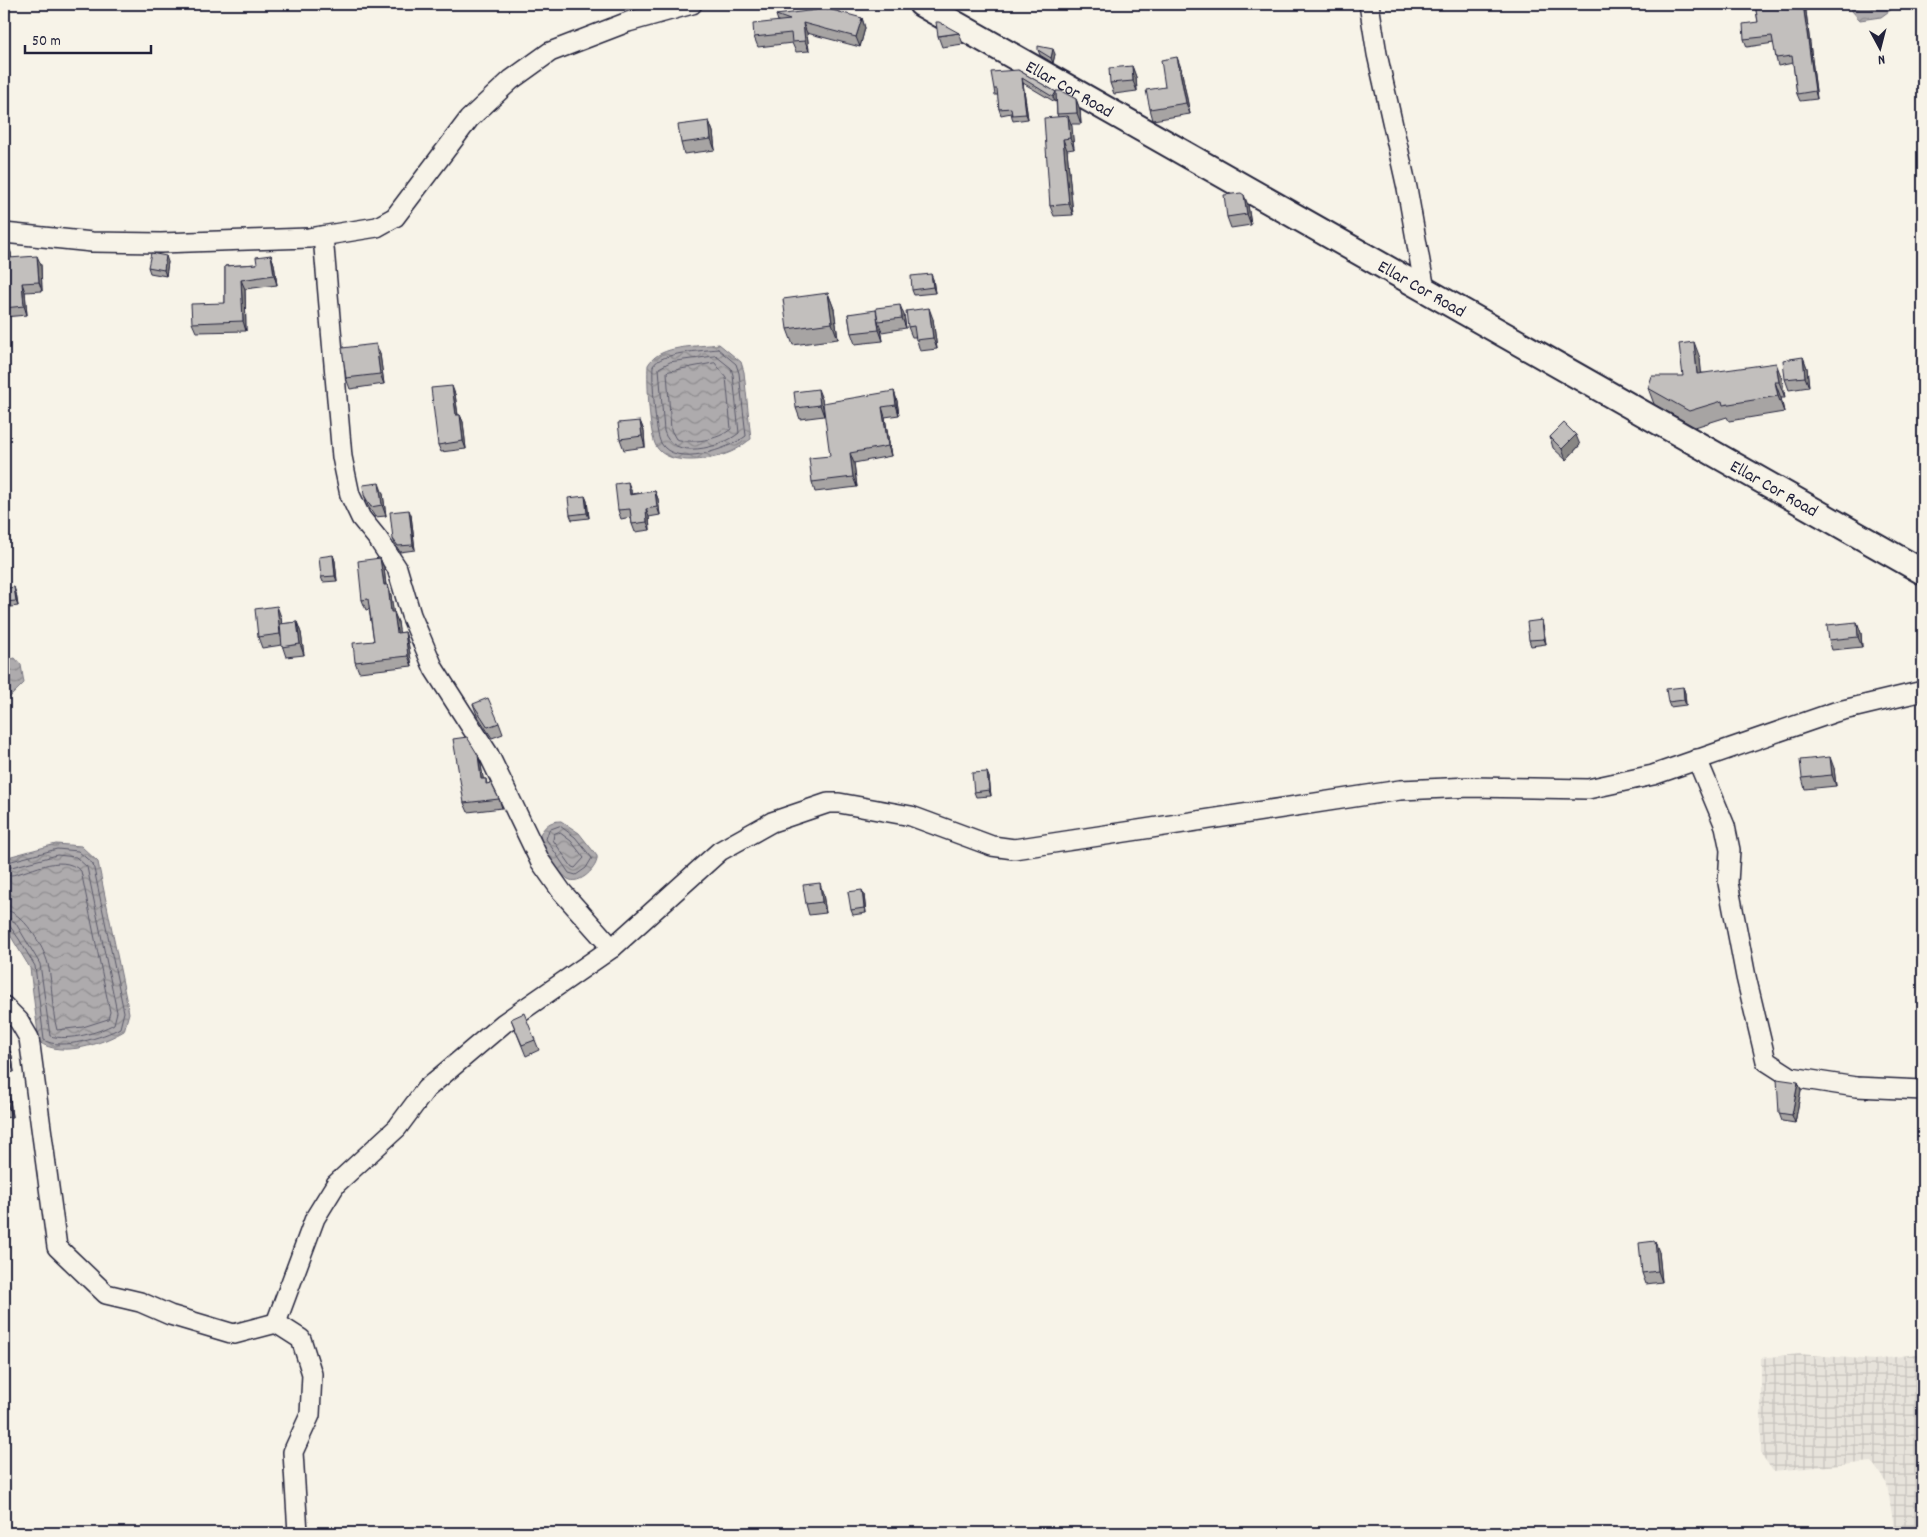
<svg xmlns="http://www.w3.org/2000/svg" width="1927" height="1537" font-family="Dekko,sans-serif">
<defs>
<pattern id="industrial-grid" width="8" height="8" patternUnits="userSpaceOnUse" patternTransform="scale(1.25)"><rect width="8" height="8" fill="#e7e3db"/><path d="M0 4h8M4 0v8" fill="none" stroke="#c6c2bd"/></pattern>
<pattern id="water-waves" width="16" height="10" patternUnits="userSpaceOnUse" patternTransform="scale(1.25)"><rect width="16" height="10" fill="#aeabad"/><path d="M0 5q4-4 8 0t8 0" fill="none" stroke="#8d8b8e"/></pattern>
</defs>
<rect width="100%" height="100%" fill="#f7f3e8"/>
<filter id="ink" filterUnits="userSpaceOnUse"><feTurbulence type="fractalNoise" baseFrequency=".02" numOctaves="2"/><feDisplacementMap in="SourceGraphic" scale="10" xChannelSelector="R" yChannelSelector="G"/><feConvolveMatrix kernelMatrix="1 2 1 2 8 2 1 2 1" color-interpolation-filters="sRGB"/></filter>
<g filter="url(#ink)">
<polygon fill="url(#industrial-grid)" points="1923,1353 1923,1533 1895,1533 1887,1484 1872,1462 1773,1471 1761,1454 1761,1358 1799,1354 1874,1360"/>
<g fill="url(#water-waves)" stroke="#76747f">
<polygon points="1851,4 1893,4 1892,9 1881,17 1860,20 1852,11"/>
<path d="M719,344L741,362L744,372L751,439C746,442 741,447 735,450C717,460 668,468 656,446C649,433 647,381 648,365C660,344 698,347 719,344Z"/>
<polygon points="15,658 21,665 24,683 9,698 4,699 4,661"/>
<path d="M561,821L579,833L597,856C599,867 579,886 568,879C558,872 544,851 541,840L540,834C546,825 550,821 561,821Z"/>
<path d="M56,844L81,846L98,862L129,1013L124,1031C102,1044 62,1058 39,1042L30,968L4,925V858Z"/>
</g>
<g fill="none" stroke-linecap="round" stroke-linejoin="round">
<g stroke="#5a5969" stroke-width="1">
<path d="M718,349L736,364L739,373L746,436C729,449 675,468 661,443C655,433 652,379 653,366C661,352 702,351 718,349Z"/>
<path d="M716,356L731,368L733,375L739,433C721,448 672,461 664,431L659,368L670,362Z"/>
<path d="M715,363L726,377L731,429C718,440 692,444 676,439L671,430L667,372Z"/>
<polygon points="560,826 575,837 592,858 586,868 576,875 569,873 546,839 549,830"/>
<polygon points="559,832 571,841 584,858 575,868 572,867 553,840 554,834"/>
<path d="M4,863L57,849L78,851L93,864L124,1012L120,1028C104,1037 60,1051 44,1040L35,966L19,939L9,925L4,923"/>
<path d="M4,869L57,855L76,857L87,867L117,1012L114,1024C98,1033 69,1041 50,1036L40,964L15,922L4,917"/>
<path d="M4,876C29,875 59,851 81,871L110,1012L108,1019L83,1027L57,1030C51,1008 53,985 48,964C44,947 22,910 4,910"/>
</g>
<g stroke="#22223b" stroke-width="22">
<g id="minor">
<polyline points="1369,4 1377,54 1407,188 1425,290"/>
<polyline points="4,233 92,242 161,243 309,238 377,227 395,217 469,119 511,80 550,52 628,22 692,4"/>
<polyline points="323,236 342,457 350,495 361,518 378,539 397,568 411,615 434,669 489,755 540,861 562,892 612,948"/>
<polyline points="1697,759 1725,826 1730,850 1728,883 1746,977 1766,1061 1791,1077 1856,1087 1923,1090"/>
<polyline points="4,1006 19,1021 29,1038 57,1247 106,1294 140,1302 170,1315 234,1334 276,1323 301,1339 312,1374 310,1415 293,1452 298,1533"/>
<polyline points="276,1323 315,1218 336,1184 397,1128 426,1089 504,1023 612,948 720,851 772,822 828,803 839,803 911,816 992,846 1014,849 1400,790 1471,787 1588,789 1653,775 1835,712 1923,691"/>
</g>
</g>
<g stroke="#22223b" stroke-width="28">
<g id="major">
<path id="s1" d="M921,4L1923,572"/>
</g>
</g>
<use href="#minor" stroke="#f7f3e8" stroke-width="19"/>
<use href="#major" stroke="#f7f3e8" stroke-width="24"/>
</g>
<g fill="#a7a4a3" stroke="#22223b">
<polygon points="1755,4 1805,4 1817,99 1800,101 1797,94 1793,63 1778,66 1776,58 1774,43 1747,47 1744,39 1758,22"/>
<polygon points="776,15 862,18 865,28 860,47 807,33 809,51 796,52 792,43 758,47 754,37 778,21"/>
<polygon points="959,33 963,44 942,47 938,36"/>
<polygon points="1038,50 1055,54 1053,63 1040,55"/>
<polygon points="1132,66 1136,77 1137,91 1114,94 1110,83"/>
<polygon points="1181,68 1190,114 1153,120 1150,109 1165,87"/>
<polygon points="1018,70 1056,92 1076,99 1080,110 1081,124 1071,124 1074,149 1067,150 1073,215 1054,216 1050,206 1058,117 1057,114 1056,100 1055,102 1023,83 1028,119 1013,121 1011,113 1001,115 999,109 998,95 995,95 994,89"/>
<polygon points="709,121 713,132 715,150 684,154 681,143"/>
<polygon points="1248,205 1251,225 1231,228 1227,217"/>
<polygon points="7,244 11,253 11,258 41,265 42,291 25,292 27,315 4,317 4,245"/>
<polygon points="271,255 274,264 277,285 245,289 246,331 196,332 192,323 225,303 225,266 257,264"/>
<polygon points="168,262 166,276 150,273 148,267"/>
<polygon points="933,279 935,293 914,295 912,290"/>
<polygon points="828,293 834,309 838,339 793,345 787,329"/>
<polygon points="848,314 904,315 906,328 882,332 881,329 883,341 855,344 851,333"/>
<polygon points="933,319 937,349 920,351 916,337 912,337 908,327"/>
<polygon points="380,354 384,384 350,389 346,378"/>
<polygon points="1803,357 1807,368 1809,387 1789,390 1785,379"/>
<polygon points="1700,358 1701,373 1782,379 1785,398 1781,398 1784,412 1729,421 1727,417 1695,427 1654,404 1648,388 1683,376"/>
<polygon points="894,391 897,401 899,415 885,417 891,456 854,463 857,487 815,492 812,482 830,456"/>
<polygon points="455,394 458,415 460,415 463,422 466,449 441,452 438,445"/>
<polygon points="822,399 824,416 800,419 796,408"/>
<polygon points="640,421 644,431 645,447 624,450 620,439"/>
<polygon points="1550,437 1580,445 1566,460 1553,448"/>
<polygon points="631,490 631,494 655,491 658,499 660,515 649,517 650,530 635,532 632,524 631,517 621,519 618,510"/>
<polygon points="383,494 386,516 375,517 368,506 364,495"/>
<polygon points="585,496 587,501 589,518 572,520 570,515"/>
<polygon points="411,515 415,550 400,552 395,544 393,539"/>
<polygon points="333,555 335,561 337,581 323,582 321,577"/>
<polygon points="380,558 384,568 386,585 391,595 393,612 398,622 399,633 405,632 408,642 412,666 359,672 355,662 374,641 369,609 366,610 362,600"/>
<polygon points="4,589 16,593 18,606 4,608"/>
<polygon points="281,617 282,624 297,622 301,633 304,655 286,657 282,645 262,648 258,637"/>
<polygon points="1857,622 1861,633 1862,647 1832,650 1829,640"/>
<polygon points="1543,626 1546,644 1531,646 1529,640"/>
<polygon points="1683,687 1685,693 1686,705 1670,707 1668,702"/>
<polygon points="473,704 499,723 503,734 492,738 477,715"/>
<polygon points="478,755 481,765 483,779 486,779 487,784 499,799 502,808 468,812 464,803"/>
<polygon points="1834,768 1836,786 1805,789 1802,778"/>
<polygon points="989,777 991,796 976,797 974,792"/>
<polygon points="823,894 826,913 809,915 806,904"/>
<polygon points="864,895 866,913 853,915 851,910"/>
<polygon points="511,1019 535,1040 539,1050 526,1056"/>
<polygon points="4,1051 10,1051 12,1056 14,1072 4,1074"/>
<polygon points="1798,1082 1801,1090 1795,1123 1782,1121 1779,1113"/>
<polygon points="4,1089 10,1099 12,1117 4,1118"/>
<polygon points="1659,1252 1662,1282 1646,1284 1642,1273"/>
</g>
<g fill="#888684" stroke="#22223b">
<polygon points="1803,4 1805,4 1817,99 1815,91"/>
<polygon points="862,18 865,28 860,47 856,37"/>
<polygon points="803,23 807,33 809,51 805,41"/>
<polygon points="1053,49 1055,54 1053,63 1051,58"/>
<polygon points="1177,57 1181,68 1190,114 1186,103"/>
<polygon points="1132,66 1136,77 1137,91 1133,81"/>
<polygon points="1022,78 1023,83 1028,119 1026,114"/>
<polygon points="1056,92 1058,98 1055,102 1053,97"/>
<polygon points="1076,99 1080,110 1081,124 1077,113"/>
<polygon points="1068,116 1072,126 1074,149 1070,138"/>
<polygon points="709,121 713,132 715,150 711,139"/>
<polygon points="1063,139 1067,150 1073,215 1069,204"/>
<polygon points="1244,195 1248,205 1251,225 1247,214"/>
<polygon points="7,244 11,253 12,267 9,258"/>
<polygon points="271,255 274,264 277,285 274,275"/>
<polygon points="37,256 41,265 42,291 39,282"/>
<polygon points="166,256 168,262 166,276 164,270"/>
<polygon points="931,274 933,279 935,293 933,287"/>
<polygon points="241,280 245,289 246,331 243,321"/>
<polygon points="22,283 25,292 27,315 24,306"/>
<polygon points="828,293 834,309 838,339 832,323"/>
<polygon points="900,305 904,315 906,328 902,318"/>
<polygon points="929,308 933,319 937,349 933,338"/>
<polygon points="876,310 878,321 881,329 883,341 879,330"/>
<polygon points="1694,342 1700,358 1703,390 1697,374"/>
<polygon points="376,344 380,354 384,384 380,374"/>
<polygon points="1803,357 1807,368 1809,387 1805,377"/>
<polygon points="1776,363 1782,379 1785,398 1779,382"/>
<polygon points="1775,382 1781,398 1784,412 1778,396"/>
<polygon points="452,386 455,394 459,423 456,415"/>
<polygon points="818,389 822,399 824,416 820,405"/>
<polygon points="894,391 897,401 899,415 896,405"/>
<polygon points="882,407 885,417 891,456 888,446"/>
<polygon points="460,415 463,422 466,449 463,441"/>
<polygon points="640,421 644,431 645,447 642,436"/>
<polygon points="1576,435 1580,445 1566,460 1562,449"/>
<polygon points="850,453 854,463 857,487 853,477"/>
<polygon points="628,482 631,490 632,503 630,495"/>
<polygon points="379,483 383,494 386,516 382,505"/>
<polygon points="655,491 658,499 660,515 657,507"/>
<polygon points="585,496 587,501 589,518 587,513"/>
<polygon points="646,509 649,517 650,530 647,522"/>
<polygon points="409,510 411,515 415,550 413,545"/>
<polygon points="333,555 335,561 337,581 335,576"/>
<polygon points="380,558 384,568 387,595 384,585"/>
<polygon points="388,585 391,595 395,622 391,612"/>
<polygon points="14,587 16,593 18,606 16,601"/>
<polygon points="277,606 281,617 284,645 280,634"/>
<polygon points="394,612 398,622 401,643 397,633"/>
<polygon points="1542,620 1546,644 1544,639"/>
<polygon points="297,622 301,633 304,655 300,644"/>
<polygon points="1857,622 1861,633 1862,647 1858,637"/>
<polygon points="405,632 408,642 412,666 408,656"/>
<polygon points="1683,687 1685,693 1686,705 1684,700"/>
<polygon points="478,755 481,765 485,789 481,779"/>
<polygon points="1830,757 1834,768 1836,786 1832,775"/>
<polygon points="987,772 989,777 991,796 989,790"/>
<polygon points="820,883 823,894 826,913 822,902"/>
<polygon points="862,890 864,895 866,913 864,908"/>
<polygon points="10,1051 12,1056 14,1072 12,1067"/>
<polygon points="1798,1082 1801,1090 1795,1123 1792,1115"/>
<polygon points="6,1089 10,1099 12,1117 8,1107"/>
<polygon points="1655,1241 1659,1252 1662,1282 1658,1271"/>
</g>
<g fill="#c2bfbd" stroke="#22223b">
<polygon points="1755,4 1803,4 1815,91 1797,94 1792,56 1776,58 1772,36 1744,39 1743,24 1758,22"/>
<polygon points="817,6 862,18 856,37 803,23 805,41 792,42 791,33 754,37 753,24 790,20 776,15 816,10"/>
<polygon points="936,22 939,22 959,33 938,36"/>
<polygon points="1038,46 1053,49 1051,58 1038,50"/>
<polygon points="1177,57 1186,103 1150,109 1146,90 1165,87 1161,60"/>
<polygon points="1132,66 1133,81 1110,83 1109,68"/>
<polygon points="1018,70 1056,92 1053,97 1022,78 1026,114 1012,115 1011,108 999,109 997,89 994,89 991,72"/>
<polygon points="1056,91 1061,91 1076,99 1077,113 1057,114"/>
<polygon points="1068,116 1070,138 1063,139 1069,204 1050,206 1044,118"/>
<polygon points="709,121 711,139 681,143 678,125"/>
<polygon points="1241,193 1244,195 1247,214 1227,217 1224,195"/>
<polygon points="7,244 9,258 37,256 39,282 22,283 24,306 4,308 4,245"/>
<polygon points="151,253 166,256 164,270 148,267"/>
<polygon points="271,255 274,275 241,280 243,321 192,323 191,304 225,303 225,266 257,264 256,257"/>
<polygon points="931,274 933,287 912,290 911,276"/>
<polygon points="828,293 832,323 787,329 783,299"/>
<polygon points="900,305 902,318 878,321 876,308"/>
<polygon points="929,308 933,338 916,340 914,326 908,327 906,311"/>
<polygon points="876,310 879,330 851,333 848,314"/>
<polygon points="1694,342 1697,374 1776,363 1779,382 1775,382 1778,396 1723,405 1722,401 1689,411 1648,388 1652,376 1683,376 1679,344"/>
<polygon points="376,344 380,374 346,378 342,348"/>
<polygon points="1803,357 1805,377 1785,379 1783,360"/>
<polygon points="452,386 456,415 460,415 463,441 438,445 431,388"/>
<polygon points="818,389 820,405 796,408 794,392"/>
<polygon points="894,391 896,405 882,407 888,446 850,453 853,477 812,482 809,458 830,456 823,403"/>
<polygon points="640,421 642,436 620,439 618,423"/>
<polygon points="1564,423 1576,435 1562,449 1550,437"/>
<polygon points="628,482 630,495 655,491 657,507 646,509 647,522 632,524 630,509 618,510 615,484"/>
<polygon points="379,483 382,505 371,507 364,495 363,485"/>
<polygon points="585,496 587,513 570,515 568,498"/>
<polygon points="409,510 413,545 398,546 393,539 390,512"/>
<polygon points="333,555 335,576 321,577 319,557"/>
<polygon points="380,558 384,585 388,585 391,612 394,612 397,633 405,632 408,656 355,662 353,643 374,641 368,599 362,600 358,561"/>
<polygon points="14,587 16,601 4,602 4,589"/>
<polygon points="277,606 280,634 258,637 255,609"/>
<polygon points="1542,620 1544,639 1529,640 1527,622"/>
<polygon points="297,622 300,644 282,647 280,624"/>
<polygon points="1857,622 1858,637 1829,640 1827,625"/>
<polygon points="1683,687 1684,700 1668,702 1666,689"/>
<polygon points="488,698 499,723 488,727 473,704"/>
<polygon points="467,737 478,755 481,779 486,779 486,784 491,783 499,799 464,803 453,739"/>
<polygon points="1830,757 1832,775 1802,778 1800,760"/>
<polygon points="987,772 989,790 974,792 972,773"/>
<polygon points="820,883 822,902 806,904 803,885"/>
<polygon points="862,890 864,908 851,910 848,892"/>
<polygon points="524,1013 535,1040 522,1045 511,1019"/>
<polygon points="4,1051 10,1051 12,1067 4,1068"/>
<polygon points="1777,1079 1798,1082 1792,1115 1779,1113"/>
<polygon points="4,1089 6,1089 8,1107 4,1107"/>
<polygon points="1655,1241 1658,1271 1642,1273 1639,1243"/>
</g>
</g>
<g text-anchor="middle" stroke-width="4" stroke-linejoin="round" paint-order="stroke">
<g font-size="18" fill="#22223b" stroke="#f7f3e8">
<text dy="6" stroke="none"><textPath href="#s1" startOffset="171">Ellar Cor Road</textPath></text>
<text dy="6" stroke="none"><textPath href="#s1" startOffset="576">Ellar Cor Road</textPath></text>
<text dy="6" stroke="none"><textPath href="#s1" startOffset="981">Ellar Cor Road</textPath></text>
</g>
</g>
<rect width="1927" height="1537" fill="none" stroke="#f7f3e8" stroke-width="20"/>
<rect x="10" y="10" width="1907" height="1517" fill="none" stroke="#22223b" stroke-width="2" filter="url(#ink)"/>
<g transform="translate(1880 48) rotate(173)" stroke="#f7f3e8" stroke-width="4" paint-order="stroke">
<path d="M0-4L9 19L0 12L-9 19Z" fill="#22223b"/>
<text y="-8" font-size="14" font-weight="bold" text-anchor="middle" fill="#22223b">N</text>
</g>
<path d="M25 45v8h126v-8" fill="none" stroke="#22223b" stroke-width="2.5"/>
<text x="32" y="45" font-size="15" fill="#22223b" stroke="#f7f3e8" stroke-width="4" paint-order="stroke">50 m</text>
</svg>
